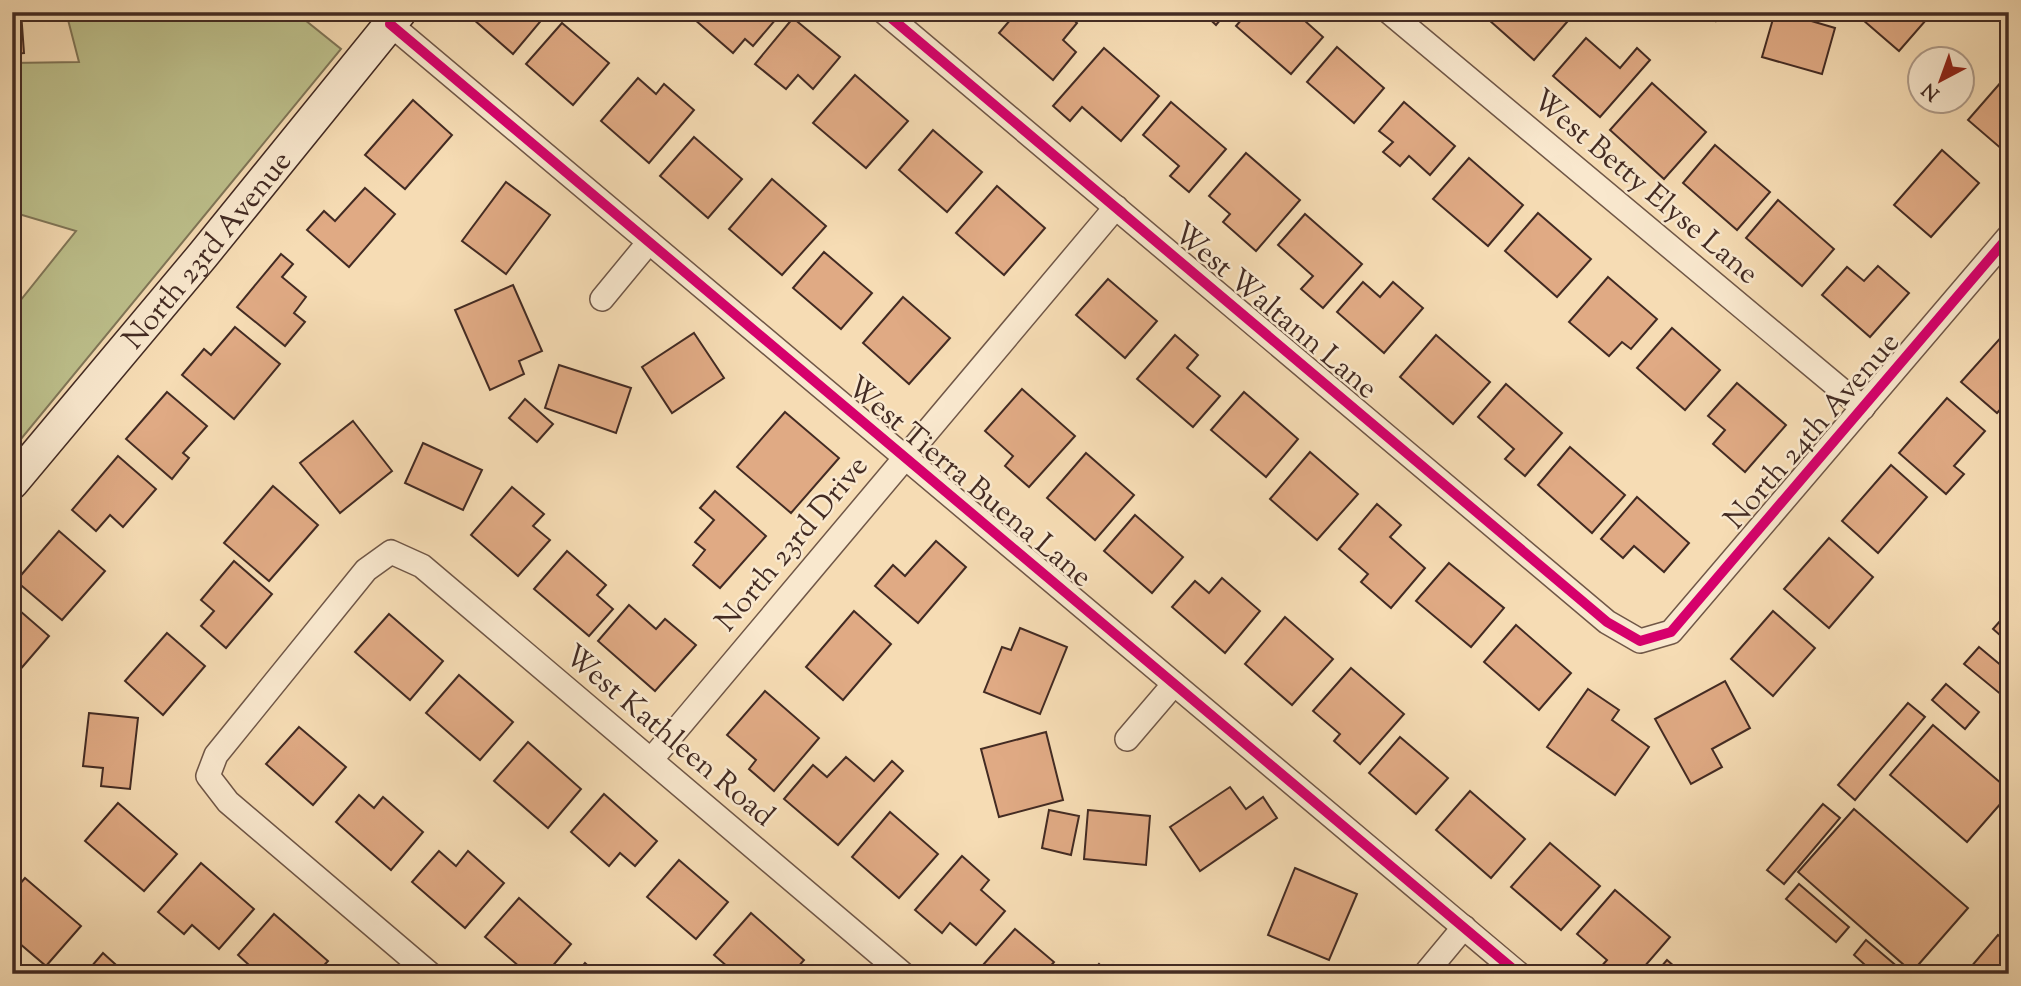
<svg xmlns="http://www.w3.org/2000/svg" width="2021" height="986" font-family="'Sorts Mill Goudy',serif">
<rect width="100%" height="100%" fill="#f6dcb4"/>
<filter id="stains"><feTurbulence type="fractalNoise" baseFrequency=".00286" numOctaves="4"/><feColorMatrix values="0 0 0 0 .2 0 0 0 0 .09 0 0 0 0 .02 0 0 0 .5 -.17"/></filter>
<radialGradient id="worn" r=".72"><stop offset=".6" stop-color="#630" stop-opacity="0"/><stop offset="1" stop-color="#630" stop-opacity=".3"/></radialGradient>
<polygon fill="#bdc08c" stroke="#807658" stroke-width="2" points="66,12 295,12 341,49 12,450 12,311 76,231 12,212 12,63 79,62"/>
<g fill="#e0aa84" stroke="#432b23" stroke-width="2">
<polygon points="12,12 21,12 24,53 12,54"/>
<polygon points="465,12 540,12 545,16 513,54"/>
<polygon points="686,12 782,12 753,46 745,39 733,53"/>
<polygon points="982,12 998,12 991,20"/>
<polygon points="1017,12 1065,12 1077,23 1063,40 1076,52 1053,80 999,33"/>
<polygon points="1202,12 1227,12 1216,25"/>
<polygon points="1248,12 1295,12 1323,37 1291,74 1236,26"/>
<polygon points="1480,12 1556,12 1567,22 1534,60"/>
<polygon points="1709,12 1728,12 1716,21"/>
<polygon points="1775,12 1781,12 1835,28 1822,74 1762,57"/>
<polygon points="1858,12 1933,12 1899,51 1856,14"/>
<polygon points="793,18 840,57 813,89 798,75 786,89 755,64"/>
<polygon points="562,23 609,63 573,105 526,64"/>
<polygon points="1586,38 1620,68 1637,48 1650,60 1600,117 1553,76"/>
<polygon points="1337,47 1384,88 1354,123 1307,82"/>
<polygon points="1104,48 1159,96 1121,141 1082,107 1070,121 1053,106"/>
<polygon points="2009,73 2009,146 2004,151 1968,120"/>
<polygon points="855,75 908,121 866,168 813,123"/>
<polygon points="638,78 656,94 664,84 694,110 649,163 601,121"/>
<polygon points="1652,83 1706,132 1664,179 1610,130"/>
<polygon points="413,100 452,135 405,189 365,155"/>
<polygon points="1171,102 1226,149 1189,192 1170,176 1179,166 1143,135"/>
<polygon points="1404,102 1455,146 1430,175 1409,156 1400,166 1383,152 1393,142 1379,131"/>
<polygon points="933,130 982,172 947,212 899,170"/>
<polygon points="694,137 742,179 708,218 660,176"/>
<polygon points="1715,145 1770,192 1737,230 1683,183"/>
<polygon points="1942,150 1979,183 1931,237 1894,205"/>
<polygon points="1246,153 1300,200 1256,251 1223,222 1230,214 1209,196"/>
<polygon points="1469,158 1523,205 1488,246 1433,199"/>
<polygon points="772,179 826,226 782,275 729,229"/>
<polygon points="506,182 550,215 506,274 462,241"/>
<polygon points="997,186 1045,228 1004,275 956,233"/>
<polygon points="365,188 395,214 349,267 307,230 324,211 335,221"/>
<polygon points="1778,200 1834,249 1802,286 1746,238"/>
<polygon points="1538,213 1591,259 1557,297 1505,251"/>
<polygon points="1305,214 1362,264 1323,308 1301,289 1313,276 1278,245"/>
<polygon points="824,252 872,293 841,329 793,288"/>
<polygon points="281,254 293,264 282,277 306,297 294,313 305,322 285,346 237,307"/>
<polygon points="1878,266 1909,293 1870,337 1822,295 1847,267 1864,281"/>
<polygon points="1608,277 1657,319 1631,349 1622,342 1609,356 1569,322"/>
<polygon points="1108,279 1157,321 1125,358 1076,315"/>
<polygon points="1363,282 1380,297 1393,282 1423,308 1384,353 1337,312"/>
<polygon points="513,285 542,351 519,361 524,374 490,390 455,310"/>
<polygon points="903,297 950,338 909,384 863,343"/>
<polygon points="235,327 280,364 234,419 182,375 204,349 211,355"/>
<polygon points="1672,328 1720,370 1685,410 1637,368"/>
<polygon points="694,333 724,378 672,413 642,367"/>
<polygon points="2004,334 2009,338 2009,400 1997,413 1961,382"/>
<polygon points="1175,335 1198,355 1187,368 1220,396 1193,427 1137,379"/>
<polygon points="1436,335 1490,382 1453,424 1400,377"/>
<polygon points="559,365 631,388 616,433 545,408"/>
<polygon points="1737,383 1786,425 1745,472 1713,444 1725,430 1708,416"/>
<polygon points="1506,384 1562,433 1525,476 1505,459 1514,449 1478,417"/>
<polygon points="1022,389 1075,436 1029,487 1005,466 1013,456 985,431"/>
<polygon points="167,392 207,426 183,453 189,458 172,479 126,439"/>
<polygon points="1244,392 1298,439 1266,477 1211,430"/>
<polygon points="1947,398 1985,431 1954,466 1964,474 1946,494 1899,453"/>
<polygon points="525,399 553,424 537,442 509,418"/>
<polygon points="785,412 839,458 791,513 737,467"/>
<polygon points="353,421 392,471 340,513 300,463"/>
<polygon points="423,443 482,470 463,510 405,483"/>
<polygon points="1570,447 1625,495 1592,533 1538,485"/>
<polygon points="1310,452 1358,494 1317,540 1270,499"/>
<polygon points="1086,453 1134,495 1095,540 1047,498"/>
<polygon points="118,456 156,489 123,527 110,515 96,531 72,510"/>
<polygon points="1891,465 1927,497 1878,553 1842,521"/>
<polygon points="273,486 318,525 269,581 224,543"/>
<polygon points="512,487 544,514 533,526 550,540 518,576 471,535"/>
<polygon points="715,491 766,536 720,588 693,565 705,550 695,542 714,520 700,508"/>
<polygon points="1637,497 1689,543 1664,572 1634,546 1623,558 1601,539"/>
<polygon points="1377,504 1401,525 1390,537 1425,568 1391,608 1361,582 1368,574 1339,549"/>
<polygon points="1135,515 1183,557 1152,593 1104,551"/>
<polygon points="59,531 105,571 62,620 16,581"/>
<polygon points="1829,538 1873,577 1829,628 1784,589"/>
<polygon points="936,541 966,567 918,623 875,586 893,565 905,576"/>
<polygon points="567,551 606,585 597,595 613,609 589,636 534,589"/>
<polygon points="234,561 272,594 226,648 201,626 214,611 201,600"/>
<polygon points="1449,563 1504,608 1471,647 1416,601"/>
<polygon points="1222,578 1260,611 1225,653 1172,607 1195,581 1209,593"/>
<polygon points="12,604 49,636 12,679"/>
<polygon points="629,605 656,629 665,619 696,645 655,691 598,641"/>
<polygon points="854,611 891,644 843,700 806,667"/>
<polygon points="1773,611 1815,648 1773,696 1731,659"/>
<polygon points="2008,612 2009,613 2009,643 1993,629"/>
<polygon points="389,614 443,661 410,700 355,652"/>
<polygon points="1285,617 1333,659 1292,705 1245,664"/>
<polygon points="1516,625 1571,673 1539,710 1484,662"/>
<polygon points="1020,628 1067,647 1040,714 984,692 1002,647 1011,650"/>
<polygon points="167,633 205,666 163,715 125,681"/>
<polygon points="1979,647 2009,672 2009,701 1964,664"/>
<polygon points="1351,668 1404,714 1360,764 1334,741 1340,734 1313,711"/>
<polygon points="459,675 513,722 480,760 426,713"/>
<polygon points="1725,681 1750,728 1712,749 1722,767 1691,784 1655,719"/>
<polygon points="1946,684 1979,712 1965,729 1932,700"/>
<polygon points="1588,689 1619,710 1612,720 1649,747 1615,795 1547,747"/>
<polygon points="765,691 819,738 774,791 749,769 756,760 727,735"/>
<polygon points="1908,703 1925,717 1855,800 1838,785"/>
<polygon points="89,713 138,718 130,789 101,786 103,768 83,766"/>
<polygon points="1933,725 2009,790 2009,794 1967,842 1890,775"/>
<polygon points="299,727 346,767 313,805 266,764"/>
<polygon points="1046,732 1063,800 999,817 981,749"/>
<polygon points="1400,737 1448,778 1416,814 1369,773"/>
<polygon points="528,742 581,789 548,828 494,781"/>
<polygon points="846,757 874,781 892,761 903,771 838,845 784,799 813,765 827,777"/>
<polygon points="1230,787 1246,809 1263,797 1277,818 1200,871 1170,827"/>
<polygon points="1470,791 1525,839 1491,878 1436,830"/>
<polygon points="604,794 657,841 635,866 620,853 609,866 571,832"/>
<polygon points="359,795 374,808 383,797 423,832 391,870 336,822"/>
<polygon points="118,803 177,854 144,891 85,841"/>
<polygon points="1823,804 1840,818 1784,884 1767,870"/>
<polygon points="1854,809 1968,908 1912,972 1798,872"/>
<polygon points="1049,810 1079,816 1071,855 1042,848"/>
<polygon points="1088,810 1150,816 1146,865 1084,859"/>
<polygon points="890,812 938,854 899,898 852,857"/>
<polygon points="1550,843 1600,886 1561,930 1511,887"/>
<polygon points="439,851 456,866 468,851 504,883 465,928 412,882"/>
<polygon points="962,856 989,880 981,890 1005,911 976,945 950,923 942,933 915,910"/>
<polygon points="679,860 728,902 696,939 647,897"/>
<polygon points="201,863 254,909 219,949 192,925 184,934 158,912"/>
<polygon points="1295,868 1357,894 1329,960 1268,935"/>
<polygon points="25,878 81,926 46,966 12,937 12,893"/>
<polygon points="1799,884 1849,927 1836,942 1786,899"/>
<polygon points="1615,890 1670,937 1638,974 1607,974 1600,968 1607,960 1577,934"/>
<polygon points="519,898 571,944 546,974 528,974 485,937"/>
<polygon points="751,913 804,960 792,974 736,974 714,955"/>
<polygon points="274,914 328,961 316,974 259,974 238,955"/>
<polygon points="1015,929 1054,962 1044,974 992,974 983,965"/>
<polygon points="1998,935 2009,944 2009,974 1965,974"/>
<polygon points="1866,940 1906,974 1875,974 1854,955"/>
<polygon points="103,953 126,974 85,974"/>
<polygon points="1667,960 1683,974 1655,974"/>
<polygon points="585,963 597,974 576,974"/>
<polygon points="1099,964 1110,974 1090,974"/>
</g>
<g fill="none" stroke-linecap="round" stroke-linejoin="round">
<g stroke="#705747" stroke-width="26">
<g id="street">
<polyline points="884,12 1607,622 1640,641 1671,632 2009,236"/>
<polyline points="1389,12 1863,408"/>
<polyline points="390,24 1519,974"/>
<polyline points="602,299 649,242"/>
<polyline points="1127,739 1174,684"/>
<polyline points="651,760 1116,207"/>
<polyline points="430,974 228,802 208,776 216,755 366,570 391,552 422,566 903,974"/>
<polyline points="1425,974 1464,927"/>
</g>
</g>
<g stroke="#432b23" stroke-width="35">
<g id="secondary">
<path id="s1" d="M12,483L203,255L400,12"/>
</g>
</g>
<use href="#street" stroke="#f9e8ce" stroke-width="23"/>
<use href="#secondary" stroke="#f9e8ce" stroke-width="32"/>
<g stroke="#f9e8ce" stroke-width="15">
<g id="cycleway">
<polyline points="884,12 1607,622 1640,641 1671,632 2009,236"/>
<polyline points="390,24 1519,974"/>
</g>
</g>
<use href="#cycleway" stroke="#d6006c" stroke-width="10"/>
</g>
<g text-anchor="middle" stroke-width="5" stroke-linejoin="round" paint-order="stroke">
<g font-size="30" fill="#432b23" stroke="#f9e8ce">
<text transform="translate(1646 186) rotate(40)" y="10">West Betty Elyse Lane</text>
<text dy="10" stroke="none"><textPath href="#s1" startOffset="304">North 23rd Avenue</textPath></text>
<text transform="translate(1276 310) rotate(40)" y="10">West Waltann Lane</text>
<text transform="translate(1811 430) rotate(-49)" y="10">North 24th Avenue</text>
<text transform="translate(970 481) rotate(40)" y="10">West Tierra Buena Lane</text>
<text transform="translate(791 543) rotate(-50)" y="10">North 23rd Drive</text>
<text transform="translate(670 735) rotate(40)" y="10">West Kathleen Road</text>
</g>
</g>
<rect width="2021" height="986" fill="none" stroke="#f6dcb4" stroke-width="42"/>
<rect x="14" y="14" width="1993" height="958" fill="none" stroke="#432b23" stroke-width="3.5"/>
<rect x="21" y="21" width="1979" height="944" fill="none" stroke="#432b23" stroke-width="2"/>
<g transform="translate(1941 80) rotate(221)"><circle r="33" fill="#f9e8ce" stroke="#b09c8a" stroke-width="2"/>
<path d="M0-5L12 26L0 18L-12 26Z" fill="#8f2418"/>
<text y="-10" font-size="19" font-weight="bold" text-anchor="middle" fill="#432b23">N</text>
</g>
<rect width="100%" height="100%" filter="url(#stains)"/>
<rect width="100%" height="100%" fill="url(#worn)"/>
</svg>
